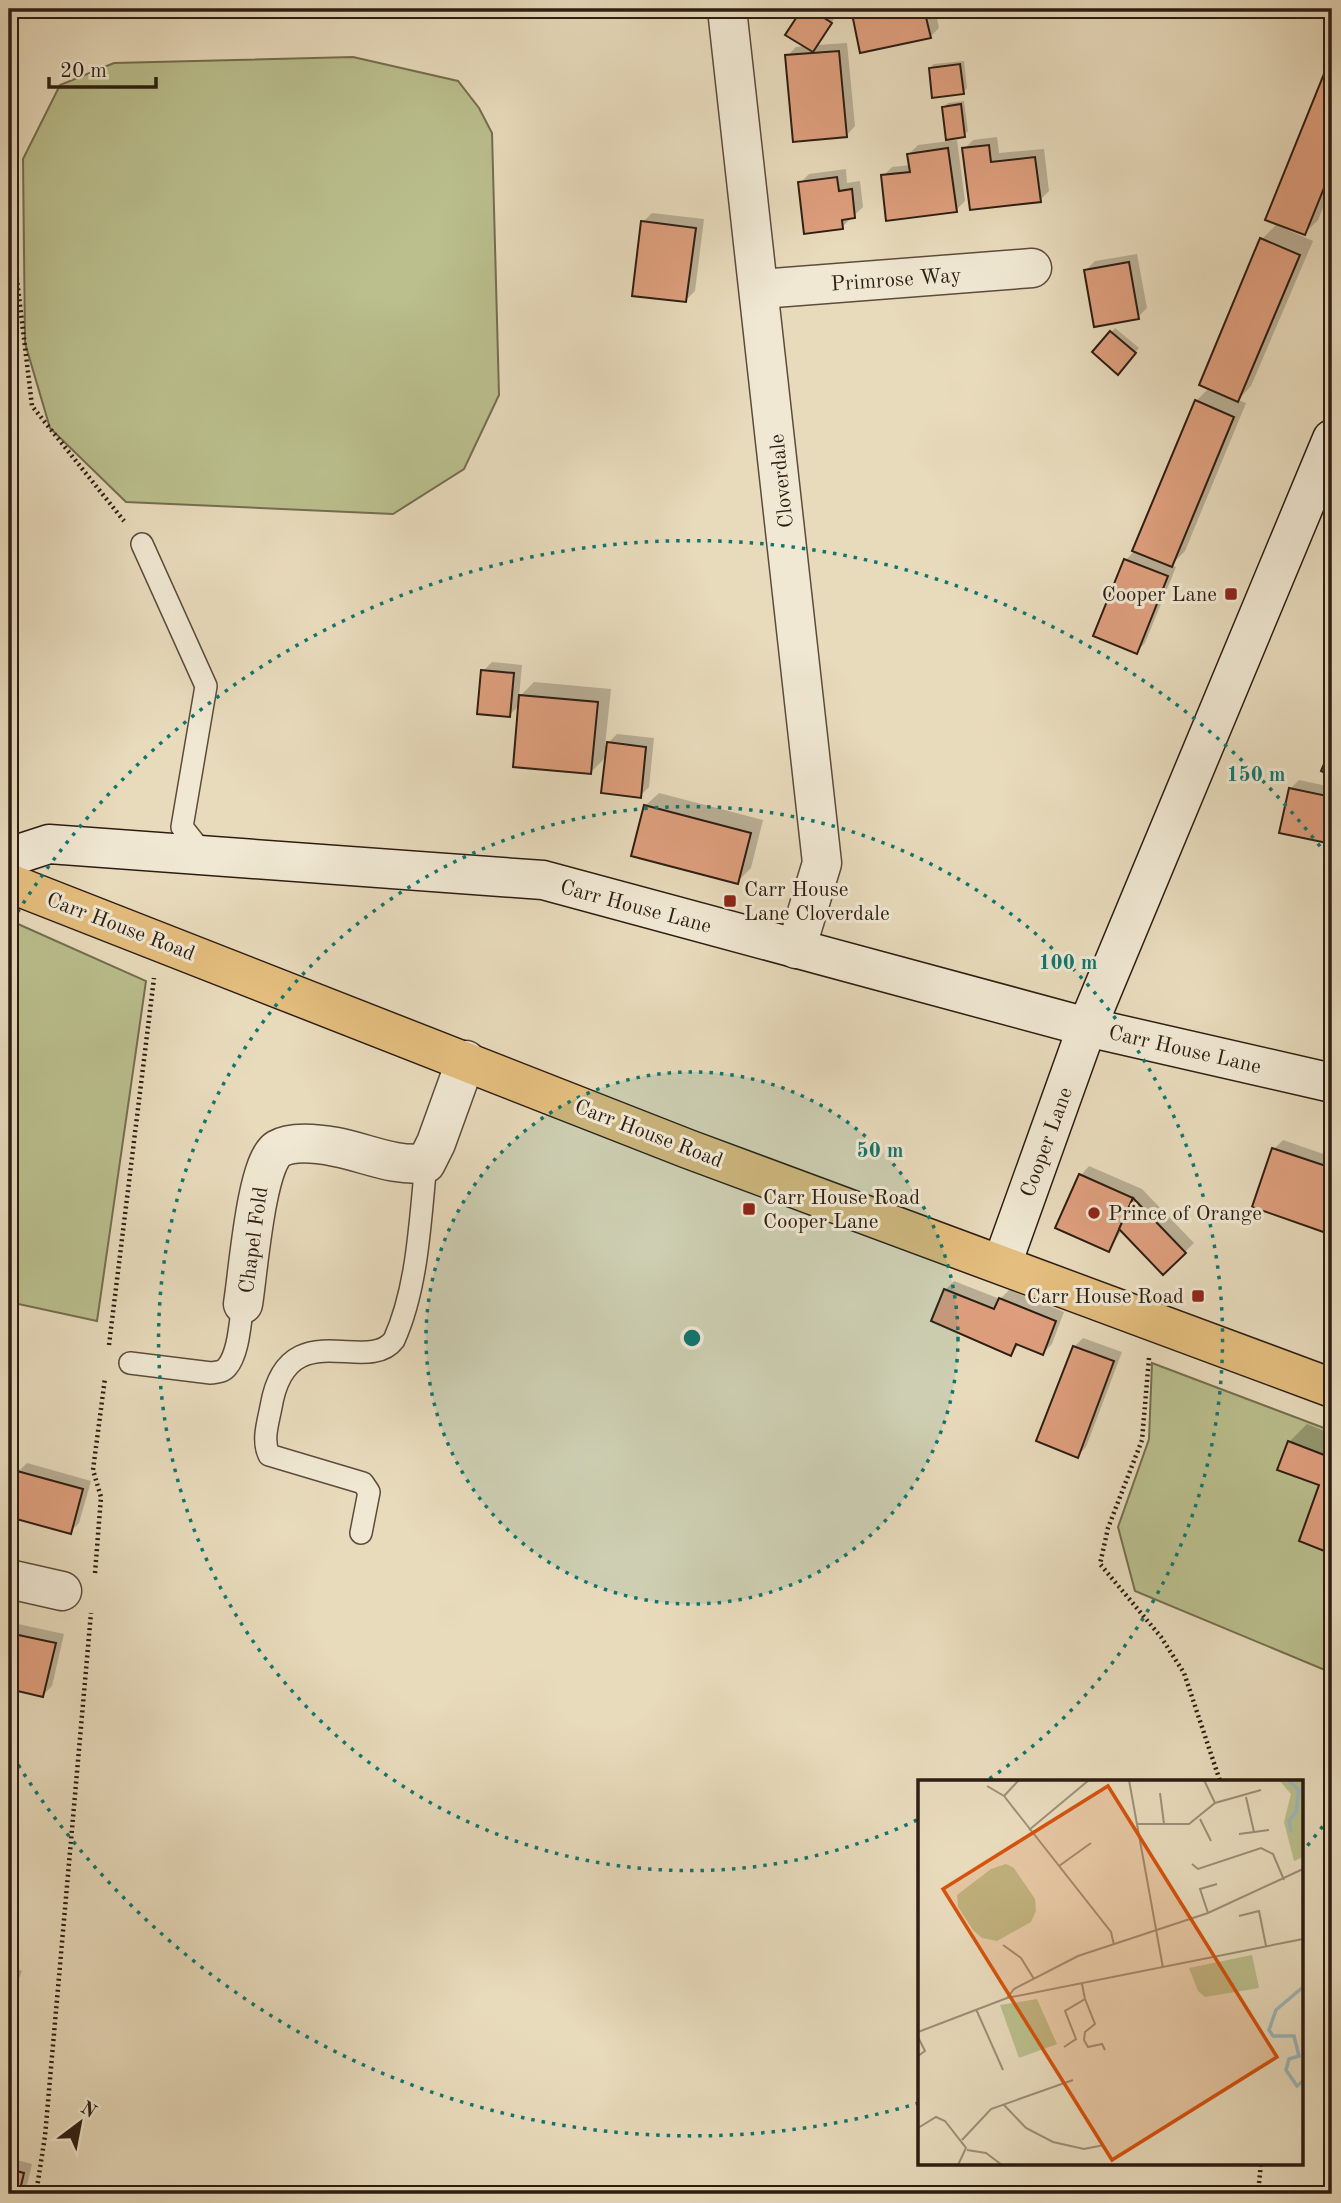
<svg xmlns="http://www.w3.org/2000/svg" width="1341" height="2203" font-family="'Old Standard TT',serif">
<rect width="100%" height="100%" fill="#e8dbbc"/>
<filter id="stains"><feTurbulence type="fractalNoise" baseFrequency=".00286" numOctaves="4"/><feColorMatrix values="0 0 0 0 .2 0 0 0 0 .09 0 0 0 0 .02 0 0 0 .5 -.17"/></filter>
<radialGradient id="worn" r=".72"><stop offset=".6" stop-color="#630" stop-opacity="0"/><stop offset="1" stop-color="#630" stop-opacity=".3"/></radialGradient>
<g fill="#babf8d" stroke="#746e50" stroke-width="2">
<polygon points="353,57 458,81 479,108 492,133 499,395 464,469 393,514 126,502 50,428 25,343 23,159 60,85 114,63"/>
<polygon points="9,920 146,981 97,1321 9,1302"/>
<polygon points="1152,1363 1332,1431 1332,1673 1135,1591 1118,1527 1149,1439"/>
</g>
<g fill="#0003">
<polygon points="804,9 819,9 834,19 817,45 847,43 855,126 846,136 787,56 796,47 806,46 788,34"/>
<polygon points="853,9 935,9 939,28 930,37 862,51"/>
<polygon points="964,61 967,88 963,92 930,68 934,64"/>
<polygon points="1332,65 1332,185 1318,220 1305,233 1327,70"/>
<polygon points="964,101 968,131 964,135 944,107 948,103"/>
<polygon points="997,137 999,153 1044,149 1049,191 1040,200 964,149 973,140"/>
<polygon points="957,140 965,201 956,210 883,176 892,167 911,165 909,154 918,145"/>
<polygon points="846,169 847,183 860,181 863,207 842,227 800,183 809,174"/>
<polygon points="652,213 704,219 695,291 686,300 643,222"/>
<polygon points="1276,225 1313,241 1251,386 1238,400 1246,403 1185,551 1171,565 1176,567 1145,643 1136,652 1095,635 1126,560 1136,549 1196,401 1209,388 1262,239"/>
<polygon points="1137,254 1147,308 1138,317 1086,270 1095,261"/>
<polygon points="1115,328 1139,348 1122,368 1094,352"/>
<polygon points="492,662 522,665 519,697 534,682 611,689 605,746 617,734 654,738 649,787 640,796 607,756 591,772 520,705 509,715 483,671"/>
<polygon points="1299,780 1332,787 1332,842 1281,831 1290,789"/>
<polygon points="659,793 763,820 751,868 737,882 645,806"/>
<polygon points="1283,1140 1332,1157 1332,1233 1255,1206 1274,1149"/>
<polygon points="1089,1166 1142,1189 1194,1243 1163,1273 1122,1230 1109,1250 1081,1175"/>
<polygon points="954,1281 1000,1299 1009,1290 1064,1312 1052,1344 1043,1353 1019,1345 1010,1354 945,1290"/>
<polygon points="1332,1306 1332,1319 1328,1318"/>
<polygon points="1083,1338 1122,1352 1086,1447 1077,1456 1074,1347"/>
<polygon points="1307,1424 1332,1434 1332,1552 1301,1540 1322,1484 1289,1442"/>
<polygon points="27,1463 91,1481 79,1523 70,1532 9,1515 9,1472 13,1468 20,1470"/>
<polygon points="9,1622 64,1634 52,1686 43,1695 9,1688"/>
<polygon points="9,1966 22,1971 9,2003"/>
<polygon points="9,2158 32,2164 25,2194 9,2194"/>
</g>
<g fill="#df9f7e" stroke="#2d1d12" stroke-width="2">
<polygon points="802,9 810,9 832,23 813,52 785,35"/>
<polygon points="851,9 924,9 931,38 860,53"/>
<polygon points="839,51 847,137 793,142 785,55"/>
<polygon points="960,64 964,94 932,98 929,68"/>
<polygon points="1326,69 1332,72 1332,168 1305,235 1265,220"/>
<polygon points="961,104 965,137 946,140 942,107"/>
<polygon points="989,145 991,162 1035,157 1041,202 970,210 962,148"/>
<polygon points="948,148 957,212 886,221 881,175 910,172 907,154"/>
<polygon points="837,177 839,191 852,189 855,218 842,220 843,229 804,234 798,182"/>
<polygon points="641,221 696,228 686,302 632,296"/>
<polygon points="1260,238 1300,255 1238,402 1199,385"/>
<polygon points="1129,262 1139,319 1094,327 1084,270"/>
<polygon points="1110,331 1136,353 1118,375 1092,352"/>
<polygon points="1195,400 1234,417 1172,567 1132,551"/>
<polygon points="1124,559 1168,576 1137,654 1093,636"/>
<polygon points="481,670 514,673 510,717 477,714"/>
<polygon points="519,695 598,702 591,774 513,767"/>
<polygon points="607,742 646,747 641,798 601,793"/>
<polygon points="1327,757 1332,759 1332,776 1321,771"/>
<polygon points="1289,788 1332,797 1332,844 1279,833"/>
<polygon points="644,805 751,833 738,884 631,856"/>
<polygon points="1272,1148 1332,1168 1332,1235 1252,1207"/>
<polygon points="1079,1174 1133,1198 1109,1252 1055,1228"/>
<polygon points="1133,1198 1186,1253 1163,1275 1119,1229"/>
<polygon points="944,1289 994,1309 999,1298 1056,1321 1043,1355 1016,1344 1011,1356 931,1321"/>
<polygon points="1073,1346 1114,1361 1078,1458 1036,1441"/>
<polygon points="1288,1441 1332,1458 1332,1554 1299,1541 1319,1485 1277,1470"/>
<polygon points="17,1471 83,1489 71,1534 9,1517 9,1478 14,1479"/>
<polygon points="9,1633 56,1643 43,1697 9,1689"/>
<polygon points="9,2169 24,2173 19,2194 9,2194"/>
</g>
<g fill="none" stroke-linecap="round" stroke-linejoin="round">
<g stroke="#5c4c3c" stroke-width="24">
<g id="lane">
<polyline points="142,544 206,686 182,827 205,856"/>
<path d="M130,1363L211,1373C217,1372 223,1372 227,1367C239,1353 240,1321 243,1304"/>
<path d="M361,1533L369,1492L363,1483L269,1455C262,1440 268,1423 271,1407C287,1311 367,1376 394,1340C418,1287 420,1220 426,1163"/>
</g>
</g>
<g stroke="#5c4c3c" stroke-width="41">
<g id="street">
<polyline points="727,9 822,863 796,949"/>
<polyline points="760,289 1032,268"/>
<path d="M243,1304C248,1274 256,1162 278,1149C293,1140 320,1144 336,1147C367,1153 394,1167 426,1163L436,1143L466,1060"/>
<polyline points="9,1579 62,1591"/>
</g>
</g>
<g stroke="#2d1d12" stroke-width="41">
<g id="secondary">
<polyline points="9,857 49,844 543,880 1087,1027 1332,1083"/>
<polyline points="1002,1264 1087,1027 1332,439"/>
</g>
</g>
<g stroke="#2d1d12" stroke-width="41">
<polyline id="highway" points="9,883 688,1149 1332,1388"/>
</g>
<g stroke="#2d1d12" stroke-width="4.5" stroke-dasharray="2 3.5" stroke-linecap="butt">
<polyline points="9,212 32,406 124,521"/>
<polyline points="109,1345 154,978"/>
<polyline points="1149,1358 1142,1440 1108,1528 1100,1564 1161,1637 1184,1673 1220,1781"/>
<polyline points="95,1573 101,1497 93,1470 105,1378"/>
<polyline points="36,2194 45,2136 91,1613"/>
<polyline points="1258,2194 1261,2163"/>
</g>
<use href="#lane" stroke="#f0e8d3" stroke-width="21"/>
<use href="#street" stroke="#f0e8d3" stroke-width="38"/>
<use href="#secondary" stroke="#f0e8d3" stroke-width="38"/>
<use href="#highway" stroke="#e4be7e" stroke-width="38"/>
</g>
<circle cx="692" cy="1338" r="266" fill="#0f766e" fill-opacity=".12"/>
<g fill="none" stroke="#0f766e" stroke-width="3.5" stroke-dasharray="3.5 7">
<circle cx="692" cy="1338" r="266"/>
<path d="M917 1820A532 532 0 1 1 989 1779"/>
<path d="M1329 1818A798 798 0 0 1 1303 1851M919 2103A798 798 0 0 1 12 1755M12 921A798 798 0 0 1 1329 858"/>
</g>
<g fill="#8f2418" stroke="#f0e8d3" stroke-width="2.5">
<rect x="1224" y="587" width="14" height="14" rx="3.5"/>
<rect x="723" y="894" width="14" height="14" rx="3.5"/>
<rect x="742" y="1202" width="14" height="14" rx="3.5"/>
<circle cx="1094" cy="1213" r="7"/>
<rect x="1191" y="1289" width="14" height="14" rx="3.5"/>
</g>
<g text-anchor="middle" stroke-width="6" stroke-linejoin="round" paint-order="stroke">
<g font-size="21" fill="#2d1d12" stroke="#f0e8d3">
<text transform="translate(896 279) rotate(-4)" y="7">Primrose Way</text>
<text transform="translate(781 481) rotate(-96)" y="7">Cloverdale</text>
<text transform="translate(636 906) rotate(15)" y="7">Carr House Lane</text>
<text transform="translate(121 926) rotate(21)" y="7">Carr House Road</text>
<text transform="translate(1185 1049) rotate(13)" y="7">Carr House Lane</text>
<text transform="translate(649 1133) rotate(21)" y="7">Carr House Road</text>
<text transform="translate(1046 1142) rotate(-70)" y="7">Cooper Lane</text>
<text transform="translate(253 1240) rotate(-82)" y="7">Chapel Fold</text>
</g>
<g font-size="21" fill="#2d1d12" stroke="#f0e8d3" text-anchor="start">
<text x="1217" y="601" text-anchor="end">Cooper Lane</text>
<text x="744" y="896">Carr House<tspan x="744" dy="24">Lane Cloverdale</tspan></text>
<text x="763" y="1204">Carr House Road<tspan x="763" dy="24">Cooper Lane</tspan></text>
<text x="1108" y="1220">Prince of Orange</text>
<text x="1184" y="1303" text-anchor="end">Carr House Road</text>
</g>
</g>
<g transform="translate(918 1780)">
<rect width="385" height="385" fill="#e8dbbc"/>
<path d="M361,0H385V77L376,81L366,42L373,14ZM88,84L96,88L117,119L118,131L113,142L79,161L64,158L55,150L40,127L39,115L73,89ZM334,175L341,208L287,217L280,211L271,188ZM119,219L139,264L101,278L82,225Z" fill="#babf8d"/>
<path fill="none" stroke="#9cb8bb" stroke-width="3.5" d="M370,0L381,10L378,32L371,41L373,52M385,207L358,230L351,250L355,256H376L381,276L371,279L368,290L379,306L385,301"/>
<path fill="none" stroke="#9d8f78" stroke-width="2" d="M211,0L245,188M286,0L297,23M69,6L86,16L193,152L196,165M242,13L246,44M86,16L101,0M328,17L336,52M282,39L293,61M220,44H271L297,23L343,10M111,50L171,0M321,54L351,50M274,84L280,89L343,68L355,74L366,100M141,86L173,63M290,133L282,109L299,104M321,136L341,131L348,166M85,165L103,178L116,199M89,218L96,209L160,176L290,133L385,89M167,219L177,244L167,252L166,260L170,267L184,264L187,270M58,229L85,290M0,252L89,218L385,159M0,257L7,271L0,276M146,267L158,259L147,231L167,219L164,204M85,324L108,348L135,362L166,369L186,365M0,348L18,337L27,341L48,368L40,385M44,360L73,329L155,300M49,370L68,373L84,385"/>
<path fill="#d5530d" fill-opacity="0.15" stroke="#d5530d" stroke-width="3.5" d="M190,6L359,277L194,380L25,109Z"/>
<rect width="385" height="385" fill="none" stroke="#2d1d12" stroke-width="3.5"/>
</g>
<circle cx="692" cy="1338" r="10" fill="#0f766e" stroke="#f0e8d3" stroke-width="3.5"/>
<g font-size="21" text-anchor="middle" font-weight="bold" fill="#0f766e" stroke="#f0e8d3" stroke-width="6" stroke-linejoin="round" paint-order="stroke">
<text x="1256" y="781">150 m</text>
<text x="1068" y="969">100 m</text>
<text x="880" y="1157">50 m</text>
</g>
<rect width="1341" height="2203" fill="none" stroke="#e8dbbc" stroke-width="35"/>
<rect x="10" y="10" width="1320" height="2182" fill="none" stroke="#2d1d12" stroke-width="3.5"/>
<rect x="18" y="18" width="1306" height="2168" fill="none" stroke="#2d1d12" stroke-width="2"/>
<g transform="translate(80 2123) rotate(32)" stroke="#f0e8d3" stroke-width="5" paint-order="stroke">
<path d="M0-5L12 26L0 18L-12 26Z" fill="#2d1d12"/>
<text y="-10" font-size="19" font-weight="bold" text-anchor="middle" fill="#2d1d12">N</text>
</g>
<path d="M49 77v10h107v-10" fill="none" stroke="#2d1d12" stroke-width="3.5"/>
<text x="60" y="77" font-size="21" fill="#2d1d12" stroke="#f0e8d3" stroke-width="5" paint-order="stroke">20 m</text>
<rect width="100%" height="100%" filter="url(#stains)"/>
<rect width="100%" height="100%" fill="url(#worn)"/>
</svg>
